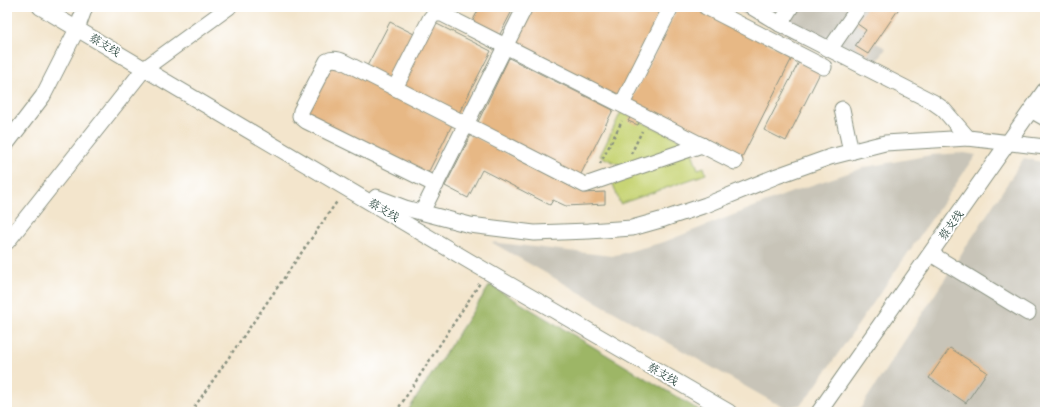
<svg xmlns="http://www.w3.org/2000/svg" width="1052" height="419" font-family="'IM FELL French Canon','Noto Serif SC',serif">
<rect width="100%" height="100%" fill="#fff"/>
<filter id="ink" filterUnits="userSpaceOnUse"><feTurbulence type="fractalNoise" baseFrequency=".025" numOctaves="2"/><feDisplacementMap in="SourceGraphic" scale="8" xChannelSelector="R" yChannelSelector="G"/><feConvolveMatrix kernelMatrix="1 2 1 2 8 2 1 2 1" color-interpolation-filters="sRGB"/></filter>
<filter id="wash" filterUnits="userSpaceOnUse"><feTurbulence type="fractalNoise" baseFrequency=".012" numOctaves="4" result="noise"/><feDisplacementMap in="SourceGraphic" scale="16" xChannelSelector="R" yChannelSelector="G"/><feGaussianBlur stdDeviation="0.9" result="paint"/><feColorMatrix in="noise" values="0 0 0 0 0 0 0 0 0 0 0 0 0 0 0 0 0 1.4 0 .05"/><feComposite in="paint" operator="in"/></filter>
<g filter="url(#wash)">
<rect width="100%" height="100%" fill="#f3e5cc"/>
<g fill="#c8c4b8">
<polygon points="729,7 900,7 876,43 886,48 869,74"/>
<polygon points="964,153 976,155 810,394 800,405 786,407 773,402 491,242 612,256 664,242 800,189 866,167 931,155"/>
<polygon points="1024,158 1045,163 1045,412 858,412"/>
</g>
<polygon fill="#c7d475" stroke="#738854" points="621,112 689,144 698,169 704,167 706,174 620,204 612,181 622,166 600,156"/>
<polygon fill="#9db666" stroke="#5e7a4d" points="490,285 702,412 407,412"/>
<g id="blocks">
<g fill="#e7b885">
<polygon points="480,7 514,7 499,36 472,22"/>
<polygon points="533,7 666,7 619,99 514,45"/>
<polygon points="678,7 695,7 793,56 741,159 630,103"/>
<polygon points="867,7 900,7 868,54 855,46 866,30 856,23"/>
<polygon points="431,21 491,51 458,115 399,86"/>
<polygon points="390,22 416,35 392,82 366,68"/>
<polygon points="509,58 613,110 579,178 476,126"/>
<polygon points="332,62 452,125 425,179 304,116"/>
<polygon points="799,62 820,73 786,141 764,130"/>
<polygon points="631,116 640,120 638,125 628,121"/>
<polygon points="471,135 583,193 605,192 605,204 566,206 553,200 550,205 482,170 468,198 445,186"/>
<polygon points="950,348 987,372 966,403 929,378"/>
</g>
</g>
</g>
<g filter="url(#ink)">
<use href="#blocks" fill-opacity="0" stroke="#899180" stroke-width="1"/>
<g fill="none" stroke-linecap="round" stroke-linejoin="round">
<g stroke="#899180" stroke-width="17">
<g id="minor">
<polyline points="40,7 469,261 729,412"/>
<polyline points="706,7 824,67"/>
<polyline points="752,7 780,24"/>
<polyline points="791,7 780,24 933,102 943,109 968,138"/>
<polyline points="830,49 859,7"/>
<polyline points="395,88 430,19 434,14 442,14 735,162"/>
<polyline points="622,104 671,7"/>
<polyline points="842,109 851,152"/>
<polyline points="1031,110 1045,118"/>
<polyline points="7,143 43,96 77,29 85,7"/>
<path d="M436,185L306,121L300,116L301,111L327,61C333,58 338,59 344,62L585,185L702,145"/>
<polyline points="376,197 405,208 470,225 534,233 589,231 632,228 664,219 706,205 777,176 830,157 885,143 968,138 1045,147"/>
<polyline points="422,212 525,7"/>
<polyline points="7,242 144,69 229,7"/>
<polyline points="931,254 1028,313"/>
<polyline points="819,412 1045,90"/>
</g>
</g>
<g stroke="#899180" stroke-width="2.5" stroke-dasharray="3 3" stroke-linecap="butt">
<polyline points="631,154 642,131"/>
<polyline points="600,164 622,121"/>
<polyline points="191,412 338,200"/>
<polyline points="396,412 480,283"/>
</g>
<use href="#minor" stroke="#fff" stroke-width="15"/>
</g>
</g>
<g text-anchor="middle" stroke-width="4" stroke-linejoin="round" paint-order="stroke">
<g font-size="11" fill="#1f3d34" stroke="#fff">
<text transform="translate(105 45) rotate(31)" y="4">蔡支线</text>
<text transform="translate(384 210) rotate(31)" y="4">蔡支线</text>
<text transform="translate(951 225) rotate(-55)" y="4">蔡支线</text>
<text transform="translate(663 374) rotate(30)" y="4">蔡支线</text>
</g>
</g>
<rect width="1052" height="419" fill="none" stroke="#fff" stroke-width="24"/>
</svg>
